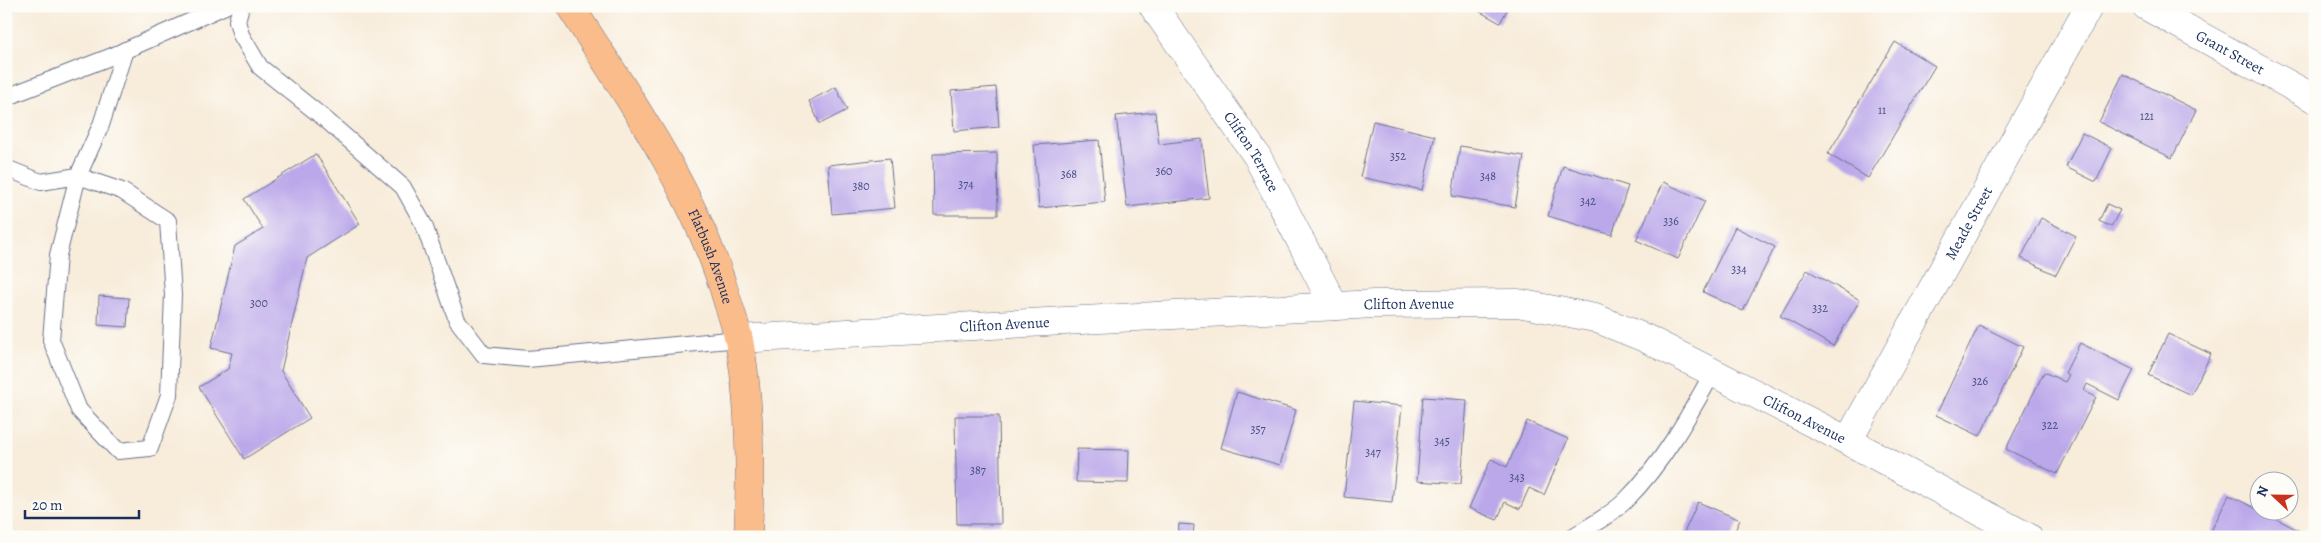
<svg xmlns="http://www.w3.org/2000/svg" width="2321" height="543" font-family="Alegreya,serif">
<rect width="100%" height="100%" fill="#fdfcf7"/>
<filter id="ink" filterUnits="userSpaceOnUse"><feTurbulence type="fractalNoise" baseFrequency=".02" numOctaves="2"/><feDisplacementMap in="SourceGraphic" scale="10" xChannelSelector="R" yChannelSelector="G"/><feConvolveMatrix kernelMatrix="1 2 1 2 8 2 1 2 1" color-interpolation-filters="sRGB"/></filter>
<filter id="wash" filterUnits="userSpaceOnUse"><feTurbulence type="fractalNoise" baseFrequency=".0096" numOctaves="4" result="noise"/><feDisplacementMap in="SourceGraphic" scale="20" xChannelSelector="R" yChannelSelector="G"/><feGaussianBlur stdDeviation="1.12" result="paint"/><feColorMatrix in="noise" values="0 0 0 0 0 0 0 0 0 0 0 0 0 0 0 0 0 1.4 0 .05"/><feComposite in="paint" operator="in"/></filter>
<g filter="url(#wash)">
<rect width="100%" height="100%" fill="#f8ecda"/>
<g id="blocks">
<g fill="#bba8ea">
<polygon points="6,6 19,6 6,14"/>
<polygon points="1470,6 1509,6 1500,23"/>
<polygon points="1895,42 1935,66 1868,178 1828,154"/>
<polygon points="2123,74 2196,110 2172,158 2099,122"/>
<polygon points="836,87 847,110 820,124 809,101"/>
<polygon points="996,87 999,127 954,131 951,91"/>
<polygon points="1155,112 1159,144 1202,139 1209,198 1127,207 1116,116"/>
<polygon points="1373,121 1435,136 1422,190 1360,177"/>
<polygon points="2082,133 2112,148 2096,182 2066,167"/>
<polygon points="1099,140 1105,202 1039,208 1034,145"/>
<polygon points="1460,146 1524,156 1515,207 1452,196"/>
<polygon points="997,153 998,215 934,215 933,154"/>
<polygon points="316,154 360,224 307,258 281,371 310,418 244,459 199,387 228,369 232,353 211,348 235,246 263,229 244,199"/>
<polygon points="890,158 895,208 832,214 828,165"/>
<polygon points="1563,166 1628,186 1612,235 1548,216"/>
<polygon points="1663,182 1705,201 1678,259 1636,240"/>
<polygon points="2107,204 2120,210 2111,227 2099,221"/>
<polygon points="2041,218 2076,236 2056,275 2021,258"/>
<polygon points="1735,227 1775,247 1743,311 1703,292"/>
<polygon points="1807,270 1860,300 1833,346 1780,316"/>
<polygon points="99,296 129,298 127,327 98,325"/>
<polygon points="1979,325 2023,347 1980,436 1936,415"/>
<polygon points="2168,334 2211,354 2191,395 2148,375"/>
<polygon points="2080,343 2134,370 2119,400 2087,384 2084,391 2096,397 2057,474 2006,449 2044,372 2065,382 2069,375 2065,373"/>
<polygon points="1237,392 1296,410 1280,465 1221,448"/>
<polygon points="1423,397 1467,400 1461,484 1417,481"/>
<polygon points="1354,401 1402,406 1392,502 1344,497"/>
<polygon points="955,416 999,416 1001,524 957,524"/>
<polygon points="1527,421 1568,439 1544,495 1529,488 1520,509 1505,502 1497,520 1469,508 1491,459 1507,467"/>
<polygon points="1077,449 1129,450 1128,483 1076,482"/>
<polygon points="2229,495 2302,532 2299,537 2208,537"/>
<polygon points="1698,502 1740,520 1732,537 1682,537"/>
<polygon points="1179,524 1194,525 1193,537 1178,537"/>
</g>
</g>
</g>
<g filter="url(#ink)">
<use href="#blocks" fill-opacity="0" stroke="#687189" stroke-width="1"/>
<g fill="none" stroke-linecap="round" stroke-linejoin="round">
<g stroke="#687189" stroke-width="18">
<g id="lane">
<polyline points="241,6 237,21 241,35 260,67 325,119 403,187 424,225 457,320 484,355 528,359 739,339"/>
<polyline points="6,99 17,93 110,57 225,6"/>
<polyline points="6,168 41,182 78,176 101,125 125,50"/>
<polygon points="78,176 122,191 168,221 173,295 169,395 150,448 118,451 79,410 51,340 58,255"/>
<path d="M1572,537C1590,526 1611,515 1626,500C1662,464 1689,416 1713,372"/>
</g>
</g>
<g stroke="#687189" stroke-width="29">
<g id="street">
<path id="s1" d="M1153,6L1257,156L1334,306"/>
<path id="s2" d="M2146,6L2315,99"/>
<path id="s3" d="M739,339L1374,304L1518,303L1595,318L1645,338L1848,441L2028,537"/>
<path id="s4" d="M1848,441L2089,6"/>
</g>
</g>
<g stroke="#687189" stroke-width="29">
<g id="primary">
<path id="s5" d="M570,6C631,101 697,194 728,303C732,315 736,328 739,340C751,404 751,472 748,537"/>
</g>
</g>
<use href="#lane" stroke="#fff" stroke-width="16"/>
<use href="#street" stroke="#fff" stroke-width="28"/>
<use href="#primary" stroke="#fabc8b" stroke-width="28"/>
</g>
</g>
<g text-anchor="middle" stroke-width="4.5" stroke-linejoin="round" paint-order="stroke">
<g font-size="12" fill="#434d81">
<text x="1882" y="114">11</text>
<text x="2147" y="120">121</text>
<text x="1398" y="160">352</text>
<text x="1164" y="175">360</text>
<text x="1069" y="178">368</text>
<text x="1488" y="180">348</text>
<text x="966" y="188">374</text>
<text x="861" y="190">380</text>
<text x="1588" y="205">342</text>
<text x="1671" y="225">336</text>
<text x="1739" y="273">334</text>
<text x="259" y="307">300</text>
<text x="1820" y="312">332</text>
<text x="1980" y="385">326</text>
<text x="2050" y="429">322</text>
<text x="1258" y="433">357</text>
<text x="1442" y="445">345</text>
<text x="1373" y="456">347</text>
<text x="978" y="474">387</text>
<text x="1517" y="481">343</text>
</g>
<g font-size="15" fill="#1b2f5e" stroke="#fdfcf7">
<text dy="5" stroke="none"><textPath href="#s2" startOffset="96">Grant Street</textPath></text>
<text dy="5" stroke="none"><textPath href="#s1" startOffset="176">Clifton Terrace</textPath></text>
<text dy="5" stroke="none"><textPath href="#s4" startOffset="249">Meade Street</textPath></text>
<text dy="5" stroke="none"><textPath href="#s5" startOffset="288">Flatbush Avenue</textPath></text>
<text dy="5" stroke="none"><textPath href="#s3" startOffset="671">Clifton Avenue</textPath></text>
<text dy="5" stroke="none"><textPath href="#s3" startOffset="266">Clifton Avenue</textPath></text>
<text dy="5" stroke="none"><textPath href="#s3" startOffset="1091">Clifton Avenue</textPath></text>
</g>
</g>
<rect width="2321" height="543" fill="none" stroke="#fdfcf7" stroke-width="25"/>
<g transform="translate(2274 496) rotate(292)"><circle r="24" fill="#fdfcf7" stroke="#a3aaba"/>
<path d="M0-4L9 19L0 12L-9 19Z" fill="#c8321e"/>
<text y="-8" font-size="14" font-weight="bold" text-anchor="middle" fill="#1b2f5e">N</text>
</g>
<path d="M25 510v8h114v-8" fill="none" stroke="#1b2f5e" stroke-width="2.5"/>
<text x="32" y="510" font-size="15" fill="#1b2f5e" stroke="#fdfcf7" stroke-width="4" paint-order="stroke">20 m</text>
</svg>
